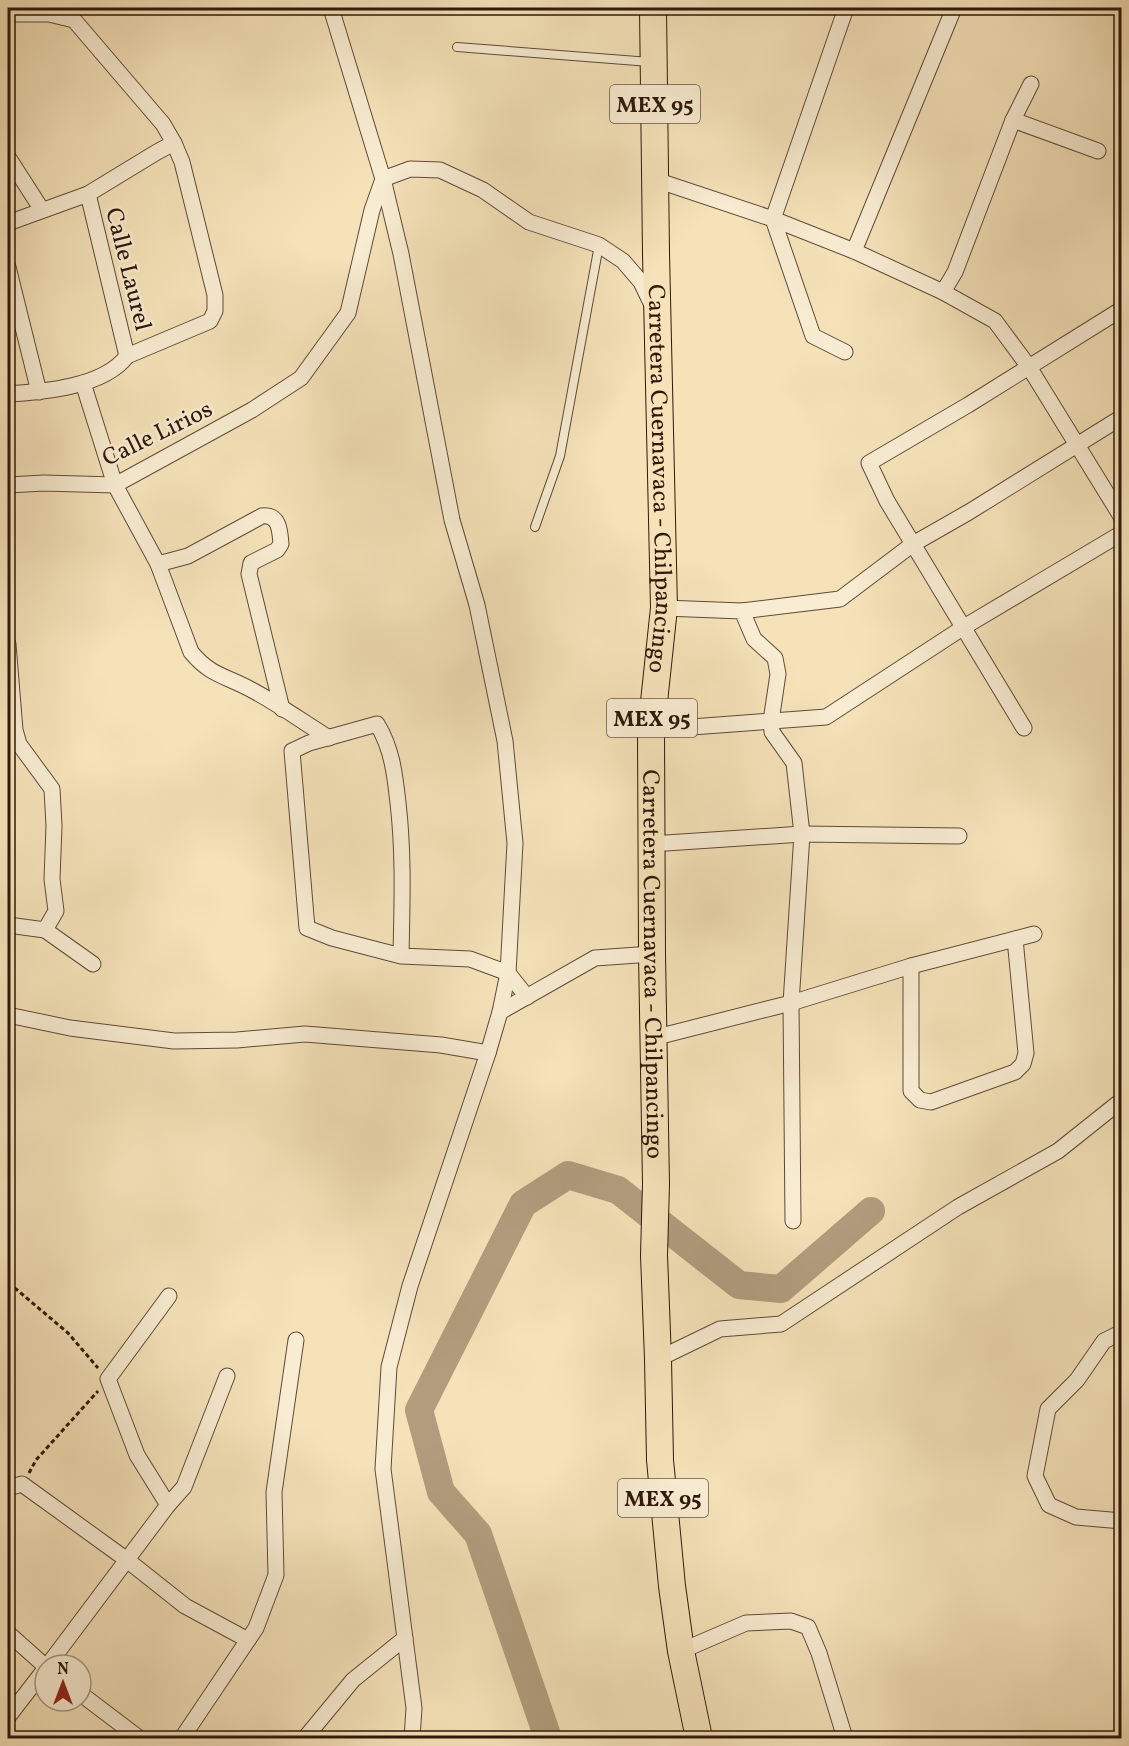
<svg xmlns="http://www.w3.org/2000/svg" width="1129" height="1746" font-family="Vollkorn,serif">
<rect width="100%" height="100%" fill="#f5e2b9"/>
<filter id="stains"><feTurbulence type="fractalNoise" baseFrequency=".00333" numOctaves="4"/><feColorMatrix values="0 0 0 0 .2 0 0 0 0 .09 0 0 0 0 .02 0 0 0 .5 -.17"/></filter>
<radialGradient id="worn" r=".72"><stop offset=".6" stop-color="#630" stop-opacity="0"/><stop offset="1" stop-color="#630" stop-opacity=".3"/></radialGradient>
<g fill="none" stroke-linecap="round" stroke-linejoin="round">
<polyline stroke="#b19d7e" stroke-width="28" points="548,1738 478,1534 441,1492 419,1410 523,1204 568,1175 618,1190 739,1285 781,1289 871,1211"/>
<g stroke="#5f4a36" stroke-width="10">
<g id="lane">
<polyline points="457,47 650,62"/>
<polyline points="535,527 560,456 599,245"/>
</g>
</g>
<g stroke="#5f4a36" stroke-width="17">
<g id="street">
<polyline points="331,8 383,179 401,254 452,520 477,605 505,741 515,843 508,973 500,1012 488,1053 410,1286 389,1367 383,1469 414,1708 412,1738"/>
<path d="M8,14H49L74,20L163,124L174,143L182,162L215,295V311L210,321L127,356C104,387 43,392 8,394"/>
<polyline points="1013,120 1098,151"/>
<polyline points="8,157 42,210"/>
<polyline points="656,180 773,219 854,251 943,292 995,321 1029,367 1122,518"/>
<polyline points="88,194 127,356"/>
<polyline points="8,223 88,194 157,152 174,143"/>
<polyline points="854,251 954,8"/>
<polyline points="8,267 39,392"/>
<polyline points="943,292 955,272 1013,120 1031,84"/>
<polyline points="845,352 813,336 773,219 846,8"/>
<path d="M83,383L115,485L158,564L191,652C211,676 224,675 250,689C277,703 303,722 329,738"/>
<polyline points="8,485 44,483 115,485 252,410 301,378 348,313 372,210 383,179 410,169 440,170 483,190 529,222 599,245 623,261 641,282 652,305"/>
<path d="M158,564L188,556L262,516C279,514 280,530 281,544L277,550L251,563L249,574L282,709"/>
<polyline points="664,608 742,611 754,639 775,658 778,674 771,721 772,732 794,763 802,834 791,1003 793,1221"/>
<polyline points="742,611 840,599 913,544 969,512 1122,417"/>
<polyline points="8,644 15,730 19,744 52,789 54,826 52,879 56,911 45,930 8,925"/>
<polyline points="1024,728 887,501 869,463 968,405 1122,309"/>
<polyline points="651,730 826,717 964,627 1122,533"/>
<polyline points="651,844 802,834 959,836"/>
<polyline points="45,930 93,964"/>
<path d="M401,956C402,905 404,854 398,803C395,775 392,748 377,724L309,743L292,751L307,928L332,938L401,956L470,959L508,973L527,997"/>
<polyline points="911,966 911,1091 920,1100 931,1102 1015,1072 1023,1064 1026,1053 1015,939"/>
<polyline points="500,1012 595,958 652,954"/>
<polyline points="8,1015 70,1028 174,1041 237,1040 305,1034 441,1045 488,1053"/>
<polyline points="653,1038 791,1003 911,966 1034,934"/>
<polyline points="1122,1332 1104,1341 1077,1380 1048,1409 1035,1476 1049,1505 1076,1517 1122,1521"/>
<polyline points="658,1359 720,1329 781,1324 958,1207 1058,1151 1122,1100"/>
<polyline points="8,1488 22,1484 127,1560 185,1606 248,1640"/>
<polyline points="168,1505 137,1455 108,1379 169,1296"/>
<polyline points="8,1633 45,1666"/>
<polyline points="681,1651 746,1623 791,1621 808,1627 819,1653 845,1738"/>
<polyline points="48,1665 168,1505 184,1487 227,1376"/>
<polyline points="81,1694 139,1738"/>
<polyline points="8,1717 45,1669"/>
<polyline points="182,1738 256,1628 276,1575 274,1492 296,1340"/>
<polyline points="305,1738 353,1680 405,1638"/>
</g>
</g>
<g stroke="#2d180b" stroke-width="28">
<g id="primary">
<path id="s1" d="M653,8L656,253L664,608L651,730L652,954L656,1184L654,1255L658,1359L660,1460L672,1586L681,1651L699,1738"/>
</g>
</g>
<g stroke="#2d180b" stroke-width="3" stroke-dasharray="4.5 3" stroke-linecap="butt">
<polyline points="8,1284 16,1289 68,1333 98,1368"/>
<polyline points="29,1473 36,1460 98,1391"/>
</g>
<use href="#lane" stroke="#f8ecd2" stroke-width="8"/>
<use href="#street" stroke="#f8ecd2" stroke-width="15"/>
<use href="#primary" stroke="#f5e2b9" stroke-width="26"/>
</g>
<g text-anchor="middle" stroke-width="5" stroke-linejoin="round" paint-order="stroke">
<g fill="#f8ecd2" stroke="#6a5847" stroke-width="1.5">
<rect x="610" y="85" width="90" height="38" rx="4.5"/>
<rect x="607" y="699" width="90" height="38" rx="4.5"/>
<rect x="618" y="1479" width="90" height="38" rx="4.5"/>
</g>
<g font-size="22" font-weight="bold" fill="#2d180b">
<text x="655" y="112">MEX 95</text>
<text x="652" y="726">MEX 95</text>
<text x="663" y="1506">MEX 95</text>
</g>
<g font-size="24" fill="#2d180b" stroke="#f8ecd2">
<text transform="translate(129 269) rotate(76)" y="8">Calle Laurel</text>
<text transform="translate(157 433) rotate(-26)" y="8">Calle Lirios</text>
<text dy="8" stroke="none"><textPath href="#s1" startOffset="471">Carretera Cuernavaca - Chilpancingo</textPath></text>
<text dy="8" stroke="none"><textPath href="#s1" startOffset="957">Carretera Cuernavaca - Chilpancingo</textPath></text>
</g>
</g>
<rect width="1129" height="1746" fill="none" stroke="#f5e2b9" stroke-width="30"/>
<rect x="9" y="9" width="1111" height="1728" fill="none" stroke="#2d180b" stroke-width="3"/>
<rect x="15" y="15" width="1099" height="1716" fill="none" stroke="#2d180b" stroke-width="1.5"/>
<g transform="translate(63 1683)"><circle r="28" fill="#f8ecd2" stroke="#a79782" stroke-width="1.5"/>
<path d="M0-4.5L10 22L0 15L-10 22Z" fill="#8f2418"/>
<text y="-9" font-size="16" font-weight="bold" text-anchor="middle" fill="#2d180b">N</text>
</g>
<rect width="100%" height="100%" filter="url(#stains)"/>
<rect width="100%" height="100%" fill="url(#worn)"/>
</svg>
